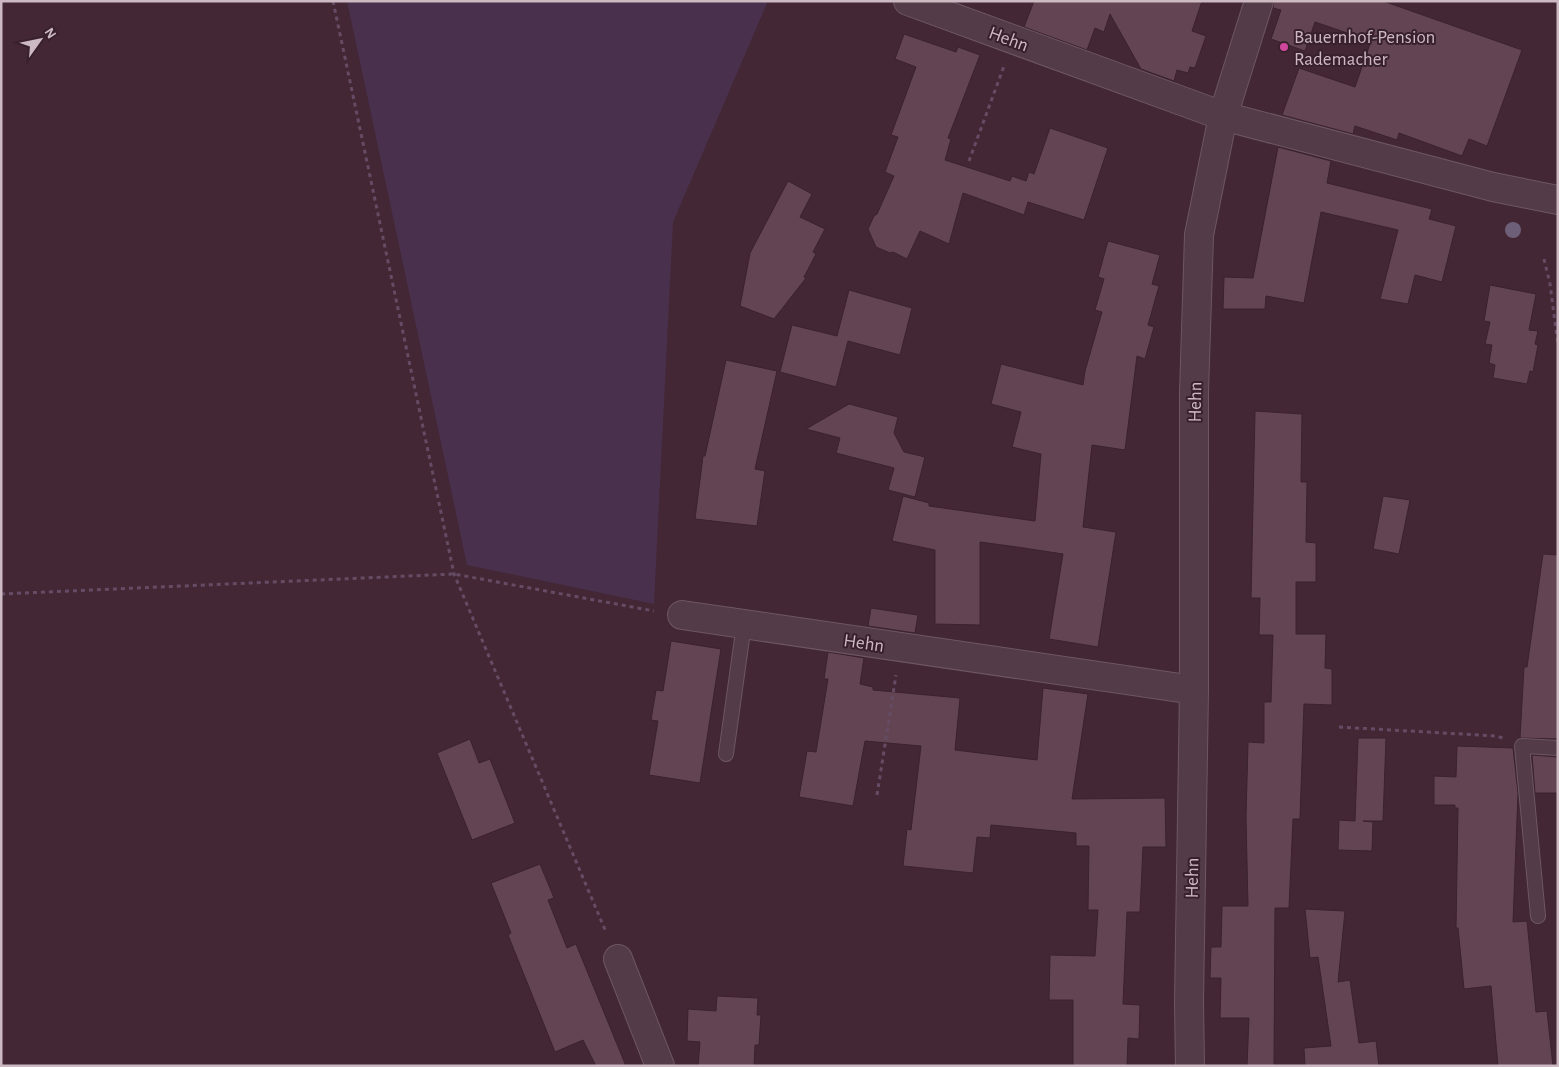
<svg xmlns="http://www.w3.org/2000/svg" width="1559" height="1067" font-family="'Alegreya Sans',sans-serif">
<rect width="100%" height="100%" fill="#432735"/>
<polygon fill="#49304c" points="347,1 768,1 673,222 654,604 467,565"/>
<g fill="#634453" stroke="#3a222e">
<polygon points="1034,1 1202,1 1192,31 1206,36 1195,68 1190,67 1188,73 1177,70 1174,81 1141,69 1110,14 1104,32 1095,28 1087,50 1024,27"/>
<polygon points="1274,1 1383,1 1522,50 1487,146 1469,139 1462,156 1399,133 1397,140 1355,126 1353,134 1282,115 1299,68 1355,87 1371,41 1315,22 1305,51 1271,39 1281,10 1273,8"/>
<polygon points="904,34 956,52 958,47 980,55 948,138 951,139 945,160 1010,181 1012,176 1026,181 1029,172 1034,174 1050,128 1108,148 1084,220 1028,202 1024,215 963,193 949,244 920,231 907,259 893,252 890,253 876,247 868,229 874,216 877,214 894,176 885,172 898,137 891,135 916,67 895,59"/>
<polygon points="1278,147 1331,161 1327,183 1432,209 1429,219 1456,226 1442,282 1415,275 1408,304 1380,299 1398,230 1321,212 1304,303 1266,296 1265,309 1223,309 1224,277 1253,278"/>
<polygon points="788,181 812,194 800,217 825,229 813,252 816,254 804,277 806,278 774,319 740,306 750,253"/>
<polygon points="1108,241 1160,255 1152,284 1159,286 1148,325 1154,327 1145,359 1137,356 1125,450 1092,445 1083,527 1116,532 1098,647 1049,639 1063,554 1017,547 980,542 980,625 935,624 935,550 892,541 903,496 929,503 929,506 1035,521 1041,454 1012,447 1021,412 991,404 1001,364 1083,385 1085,371 1102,312 1095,310 1104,279 1098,277"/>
<polygon points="1490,285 1536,294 1529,330 1538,331 1535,344 1538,345 1533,372 1530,371 1527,384 1493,378 1495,365 1489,363 1492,345 1485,344 1490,322 1484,321"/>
<polygon points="849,290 912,308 900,355 848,341 836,387 780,372 792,325 837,336"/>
<polygon points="726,360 777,371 755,469 765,471 757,526 695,519 703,456 705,456"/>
<polygon points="849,404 898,417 894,433 904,452 925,457 915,497 888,490 894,468 836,453 840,438 806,429"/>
<polygon points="1255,411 1302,414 1301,482 1307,482 1306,542 1316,543 1316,582 1296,582 1296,634 1326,634 1325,668 1332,669 1332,705 1304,704 1300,819 1293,819 1289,908 1275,908 1274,1066 1247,1066 1249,1018 1220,1018 1221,978 1210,978 1211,947 1221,947 1222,906 1248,906 1246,818 1248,742 1264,743 1264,702 1271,702 1273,635 1259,635 1260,598 1251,598"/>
<polygon points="1383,496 1410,500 1399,554 1373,549"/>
<polygon points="1543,554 1558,555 1558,739 1520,738 1524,667 1527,667"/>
<polygon points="871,608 918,615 915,633 868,626"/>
<polygon points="671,641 721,649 700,783 649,775 658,721 651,720 656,690 663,691"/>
<polygon points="828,652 864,658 860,684 873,687 873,690 960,698 955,750 1037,760 1043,688 1088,694 1072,799 1165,798 1166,847 1143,847 1140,912 1127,912 1123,1004 1140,1005 1139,1039 1128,1038 1127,1066 1073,1066 1073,1000 1049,1000 1050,955 1095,956 1098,910 1088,910 1089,846 1076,846 1076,833 991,825 990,838 977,837 973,873 903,866 907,829 911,830 921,746 865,741 853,806 799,797 807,751 816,752 828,679 824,679"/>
<polygon points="1358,738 1386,738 1383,821 1363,821 1373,822 1372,851 1338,850 1339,820 1355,821"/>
<polygon points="470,739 479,763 490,759 515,823 472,840 437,753"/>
<polygon points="1457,746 1513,748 1518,793 1513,922 1527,921 1536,1012 1547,1011 1553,1066 1498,1066 1491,986 1464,989 1458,928 1456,928 1458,808 1455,808 1455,805 1434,805 1434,776 1456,777"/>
<polygon points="1532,755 1558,757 1558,793 1535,793"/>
<polygon points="540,864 554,898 548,900 567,948 576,944 626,1066 596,1066 583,1040 555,1052 508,935 511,933 491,883"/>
<polygon points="1305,909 1345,911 1338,982 1350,980 1359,1043 1376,1041 1379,1066 1305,1066 1304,1048 1331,1046 1318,957 1310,958"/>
<polygon points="717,996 758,998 757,1015 761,1015 759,1045 755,1045 754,1066 698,1066 700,1042 687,1041 688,1009 716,1011"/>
</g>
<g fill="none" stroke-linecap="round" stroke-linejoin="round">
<g stroke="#6d5762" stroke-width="16">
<g id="service">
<polyline points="726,754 744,624"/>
<polyline points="1538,916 1522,746 1558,748"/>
</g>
</g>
<g stroke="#6d5762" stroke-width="30">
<g id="minor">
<polyline points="908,1 1223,116 1493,187 1558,200"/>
<polyline points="682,615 1194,690"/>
<polyline points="618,959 660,1066"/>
</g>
</g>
<g stroke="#6d5762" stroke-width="30">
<polyline id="tertiary" points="1190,1066 1189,1002 1194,690 1194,393 1199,235 1223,116 1259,1"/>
</g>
<g stroke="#654c64" stroke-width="3" stroke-dasharray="4 4" stroke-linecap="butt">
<polyline points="333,1 454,574 606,932"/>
<polyline points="969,161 1004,66"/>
<polyline points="1544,259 1550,284 1558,345"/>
<polyline points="1,594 454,574 654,611"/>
<polyline points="1339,727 1496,736 1503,738"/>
<polyline points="877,795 896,675"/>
</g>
<use href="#service" stroke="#533c47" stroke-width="14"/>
<use href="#minor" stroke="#533c47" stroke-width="28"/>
<use href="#tertiary" stroke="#533c47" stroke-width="28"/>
</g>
<circle fill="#6e5f79" cx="1513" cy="230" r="8"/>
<circle fill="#d1479c" stroke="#38202c" stroke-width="2" cx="1284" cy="47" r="5"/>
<g text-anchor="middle" stroke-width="4" stroke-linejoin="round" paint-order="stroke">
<g font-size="19" fill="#ccb9c2" stroke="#38202c" text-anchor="start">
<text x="1294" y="43">Bauernhof-Pension<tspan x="1294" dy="22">Rademacher</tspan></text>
</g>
<g font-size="19" fill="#ccb9c2" stroke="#38202c">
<text transform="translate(1009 38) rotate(20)" y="7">Hehn</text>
<text transform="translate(1194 402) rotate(-89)" y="7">Hehn</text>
<text transform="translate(864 642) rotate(8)" y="7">Hehn</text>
<text transform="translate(1191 878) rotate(-89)" y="7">Hehn</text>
</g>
</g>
<rect width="1559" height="1067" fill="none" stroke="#ccb9c2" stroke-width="5"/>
<g transform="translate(40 40) rotate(57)" stroke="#38202c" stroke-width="4" paint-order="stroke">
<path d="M0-4L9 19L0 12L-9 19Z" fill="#ccb9c2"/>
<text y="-8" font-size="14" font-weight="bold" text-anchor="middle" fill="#ccb9c2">N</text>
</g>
</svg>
